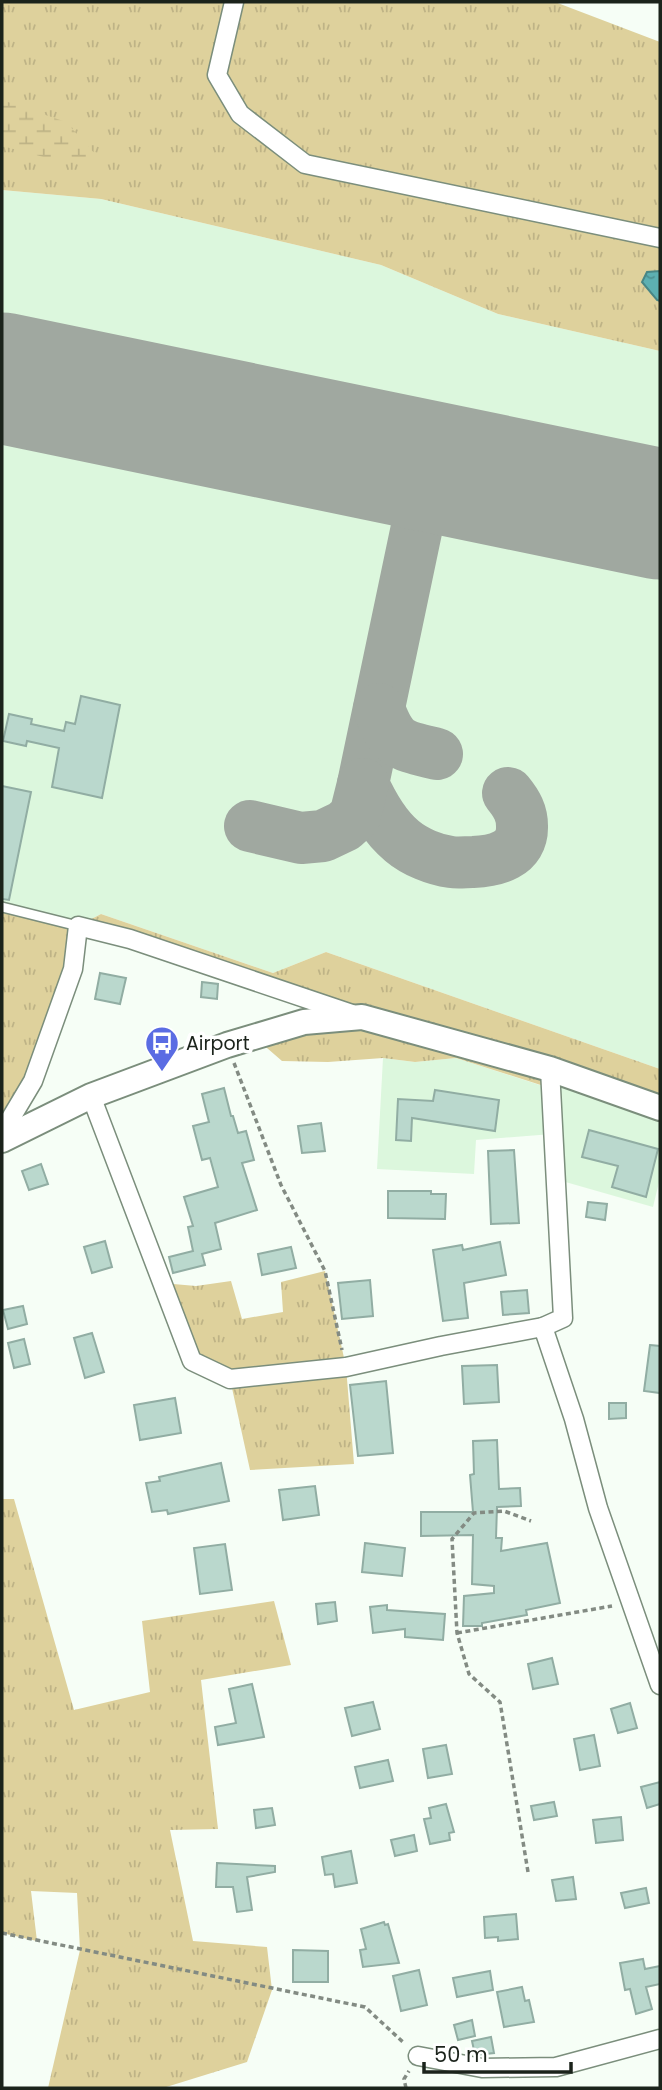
<svg xmlns="http://www.w3.org/2000/svg" width="662" height="2090" font-family="Poppins,sans-serif">
<defs>
<pattern id="grass-tufts" width="24" height="20" patternUnits="userSpaceOnUse" patternTransform="scale(1.75)"><rect width="24" height="20" fill="#ded19c"/><path d="M3 7l-1-3M5 7V3M7 7l1-3M15 17l-1-3M17 17v-4M19 17l1-3" fill="none" stroke="#beb386"/></pattern>
<pattern id="wetland-marsh" width="20" height="14" patternUnits="userSpaceOnUse" patternTransform="scale(1.75)"><rect width="20" height="14" fill="#ded19c"/><path d="M1 5h8M5 5V1M11 12h8M15 12V8" fill="none" stroke="#beb386"/></pattern>
<pattern id="water-ripples" width="26" height="14" patternUnits="userSpaceOnUse" patternTransform="scale(1.75)"><rect width="26" height="14" fill="#5db0b2"/><path d="M2 4q2-2 4 0t4 0M15 11q2-2 4 0t4 0" fill="none" stroke="#4c8f90"/></pattern>
</defs>
<rect width="100%" height="100%" fill="#f6fef6"/>
<g fill="#dcf7dd">
<polygon points="2,190 101,199 381,265 498,314 660,351 660,1069 326,952 273,973 101,914 78,926 2,907"/>
<polygon points="383,1058 415,1062 456,1058 549,1088 550,1069 660,1108 660,1178 653,1207 555,1179 552,1134 476,1140 474,1174 377,1169"/>
</g>
<g fill="url(#grass-tufts)">
<polygon points="2,2 555,2 660,42 660,351 498,314 381,265 101,199 2,190"/>
<polygon points="2,907 78,926 101,914 273,973 326,952 660,1069 660,1108 551,1069 550,1088 456,1058 415,1062 383,1058 328,1062 282,1061 253,1036 359,1017 79,926 73,969 2,1133"/>
<polygon points="325,1271 346,1367 354,1464 250,1470 230,1379 192,1361 162,1283 196,1286 231,1281 242,1319 283,1312 281,1282"/>
<polygon points="2,1499 14,1499 74,1710 150,1692 142,1621 274,1601 291,1665 201,1680 218,1829 170,1830 193,1941 267,1947 272,1990 247,2062 163,2088 48,2088 80,1950 77,1893 31,1891 37,1941 2,1933"/>
</g>
<polygon fill="url(#wetland-marsh)" points="2,100 66,122 97,156 55,160 2,146"/>
<polygon fill="url(#water-ripples)" stroke="#498685" stroke-width="2" points="660,271 660,301 657,300 642,282 647,272"/>
<g fill="none" stroke-linecap="round" stroke-linejoin="round">
<g stroke="#a0a8a0" stroke-width="52">
<path d="M358,452C394,462 413,462 422,503L363,784C373,806 384,826 402,841C415,852 435,860 451,862C458,863 466,862 473,862C495,861 523,855 522,826C522,813 517,804 508,793"/>
<path d="M422,503C437,483 449,477 474,476"/>
<path d="M379,709C393,746 400,745 437,754"/>
<polyline points="250,826 301,838 323,836 344,826 355,816 363,784"/>
</g>
<polyline stroke="#a0a8a0" stroke-width="131" points="2,378 660,514"/>
</g>
<g fill="#bad8cd" stroke="#91ada3" stroke-width="2">
<polygon points="81,696 120,705 102,798 52,787 59,748 27,741 26,746 3,741 9,714 32,719 31,724 64,731 66,722 75,724"/>
<polygon points="2,786 31,792 9,900 2,899"/>
<polygon points="100,973 126,978 120,1004 95,999"/>
<polygon points="202,982 218,984 217,999 201,997"/>
<polygon points="224,1088 231,1116 233,1116 238,1133 246,1131 254,1160 242,1163 257,1210 215,1223 221,1249 202,1254 205,1265 173,1273 169,1257 193,1251 188,1227 193,1226 184,1197 218,1187 210,1158 202,1160 193,1126 209,1122 202,1094"/>
<polygon points="435,1090 499,1100 495,1131 412,1118 411,1141 396,1140 398,1099 433,1101"/>
<polygon points="321,1123 325,1151 302,1153 298,1126"/>
<polygon points="589,1130 658,1149 646,1197 612,1187 618,1166 582,1157"/>
<polygon points="514,1150 519,1223 491,1224 488,1151"/>
<polygon points="41,1164 48,1184 29,1190 22,1171"/>
<polygon points="388,1191 431,1191 431,1194 446,1194 445,1219 388,1218"/>
<polygon points="588,1202 607,1204 605,1220 586,1217"/>
<polygon points="105,1241 112,1267 92,1273 84,1247"/>
<polygon points="500,1242 506,1275 464,1283 468,1318 443,1321 433,1250 462,1245 463,1250"/>
<polygon points="291,1247 296,1268 262,1275 258,1254"/>
<polygon points="370,1280 373,1316 342,1319 338,1283"/>
<polygon points="527,1290 529,1313 503,1315 501,1292"/>
<polygon points="23,1306 27,1324 8,1329 3,1310"/>
<polygon points="92,1333 104,1372 85,1378 74,1338"/>
<polygon points="24,1339 30,1364 14,1368 8,1343"/>
<polygon points="650,1345 660,1346 660,1393 644,1391"/>
<polygon points="497,1365 499,1402 464,1404 462,1366"/>
<polygon points="386,1381 393,1453 358,1456 350,1385"/>
<polygon points="175,1398 181,1433 140,1440 134,1405"/>
<polygon points="609,1403 626,1403 626,1418 609,1419"/>
<polygon points="497,1440 499,1489 520,1488 521,1506 497,1507 496,1538 502,1538 501,1551 547,1543 560,1603 526,1610 527,1615 482,1623 482,1626 463,1626 464,1596 494,1593 494,1586 472,1584 473,1535 421,1536 421,1512 473,1512 470,1475 474,1474 473,1441"/>
<polygon points="221,1463 229,1501 168,1514 167,1510 152,1512 146,1483 160,1481 159,1477"/>
<polygon points="315,1486 319,1515 283,1520 279,1490"/>
<polygon points="365,1543 405,1548 402,1576 362,1572"/>
<polygon points="225,1544 232,1590 200,1594 194,1548"/>
<polygon points="335,1602 337,1621 318,1624 316,1604"/>
<polygon points="387,1605 387,1610 445,1614 443,1640 405,1637 405,1629 373,1633 370,1607"/>
<polygon points="552,1658 558,1684 533,1689 528,1664"/>
<polygon points="252,1684 264,1737 218,1745 215,1727 236,1723 229,1689"/>
<polygon points="373,1702 380,1729 352,1736 345,1708"/>
<polygon points="630,1703 637,1728 618,1733 611,1709"/>
<polygon points="594,1735 600,1766 580,1770 574,1739"/>
<polygon points="446,1745 452,1774 428,1778 423,1749"/>
<polygon points="388,1760 393,1781 360,1788 355,1767"/>
<polygon points="660,1782 660,1804 647,1808 641,1787"/>
<polygon points="554,1802 557,1816 534,1820 531,1806"/>
<polygon points="446,1804 454,1832 449,1833 450,1840 430,1844 424,1819 431,1818 429,1808"/>
<polygon points="272,1808 275,1825 256,1828 254,1810"/>
<polygon points="621,1817 623,1840 596,1843 593,1820"/>
<polygon points="414,1835 417,1851 395,1856 391,1840"/>
<polygon points="351,1851 357,1883 335,1887 333,1874 325,1875 322,1857"/>
<polygon points="217,1863 275,1866 275,1872 247,1877 252,1910 237,1912 233,1887 216,1887"/>
<polygon points="573,1877 576,1899 556,1901 552,1880"/>
<polygon points="646,1888 649,1903 625,1908 621,1893"/>
<polygon points="516,1914 518,1939 498,1941 498,1937 485,1938 484,1917"/>
<polygon points="384,1922 385,1925 388,1924 399,1963 363,1967 360,1950 366,1949 361,1929"/>
<polygon points="293,1950 328,1951 328,1982 293,1982"/>
<polygon points="643,1959 645,1969 660,1966 660,1984 646,1987 652,2009 636,2014 630,1989 625,1990 620,1963"/>
<polygon points="419,1970 427,2005 401,2011 393,1976"/>
<polygon points="490,1971 493,1990 457,1997 453,1978"/>
<polygon points="522,1987 525,2001 529,2000 534,2022 504,2027 497,1992"/>
<polygon points="472,2020 475,2036 458,2040 454,2025"/>
<polygon points="491,2037 494,2053 475,2055 472,2041"/>
</g>
<g fill="none" stroke-linecap="round" stroke-linejoin="round">
<g stroke="#7b8e7c" stroke-width="12">
<polyline id="service" points="2,907 78,926"/>
</g>
<g stroke="#7b8e7c" stroke-width="21">
<g id="minor">
<polyline points="234,2 217,75 240,114 305,164 660,238"/>
<polyline points="550,1069 563,1318 543,1327 574,1419 598,1508 660,1685"/>
<polyline points="91,1096 192,1361 230,1379 346,1367 441,1346 543,1327"/>
<polyline points="2,1133 33,1081 73,969 78,926 130,939 352,1014"/>
<polyline points="418,2056 482,2068 556,2067 660,2039"/>
</g>
</g>
<g stroke="#7b8e7c" stroke-width="28">
<polyline id="secondary" points="2,1140 91,1096 227,1045 304,1022 362,1017 550,1069 660,1108"/>
</g>
<g stroke="#838b83" stroke-width="3.5" stroke-dasharray="5 3.5" stroke-linecap="butt">
<polyline points="234,1063 281,1185 325,1271 342,1350"/>
<polyline points="457,1633 612,1606"/>
<polyline points="528,1872 500,1702 469,1674 457,1633 452,1539 474,1513 504,1511 531,1521"/>
<polyline points="2,1933 365,2007 404,2043"/>
<polyline points="406,2088 404,2079 409,2071"/>
</g>
<use href="#service" stroke="#fff" stroke-width="9"/>
<use href="#minor" stroke="#fff" stroke-width="18"/>
<use href="#secondary" stroke="#fff" stroke-width="24"/>
</g>
<defs>
<g id="bus-pin" transform="scale(1.75)"><path d="M0 17L-7.5 6A9.5 9.5 0 1 1 7.5 6Z" fill="#5a6ce3" stroke="#fff"/><path d="M-5-6H5V4H4V6H2V4H-2V6H-4V4H-5ZM-3.5-4V0h7V-4ZM-3.5 1.2v1.5H-2V1.2ZM2 1.2v1.5H3.5V1.2Z" fill="#fff"/></g>
</defs>
<g fill-rule="evenodd">
<use href="#bus-pin" x="162" y="1043"/>
</g>
<g text-anchor="middle" stroke-width="7" stroke-linejoin="round" paint-order="stroke">
<g font-size="19" fill="#1b231b" stroke="#fff" text-anchor="start">
<text x="186" y="1050">Airport</text>
</g>
</g>
<rect width="662" height="2090" fill="none" stroke="#1b231b" stroke-width="7"/>
<path d="M424 2062v10h147v-10" fill="none" stroke="#1b231b" stroke-width="3.5"/>
<text x="434" y="2062" font-size="21" fill="#1b231b" stroke="#ffffff" stroke-width="5" paint-order="stroke">50 m</text>
</svg>
